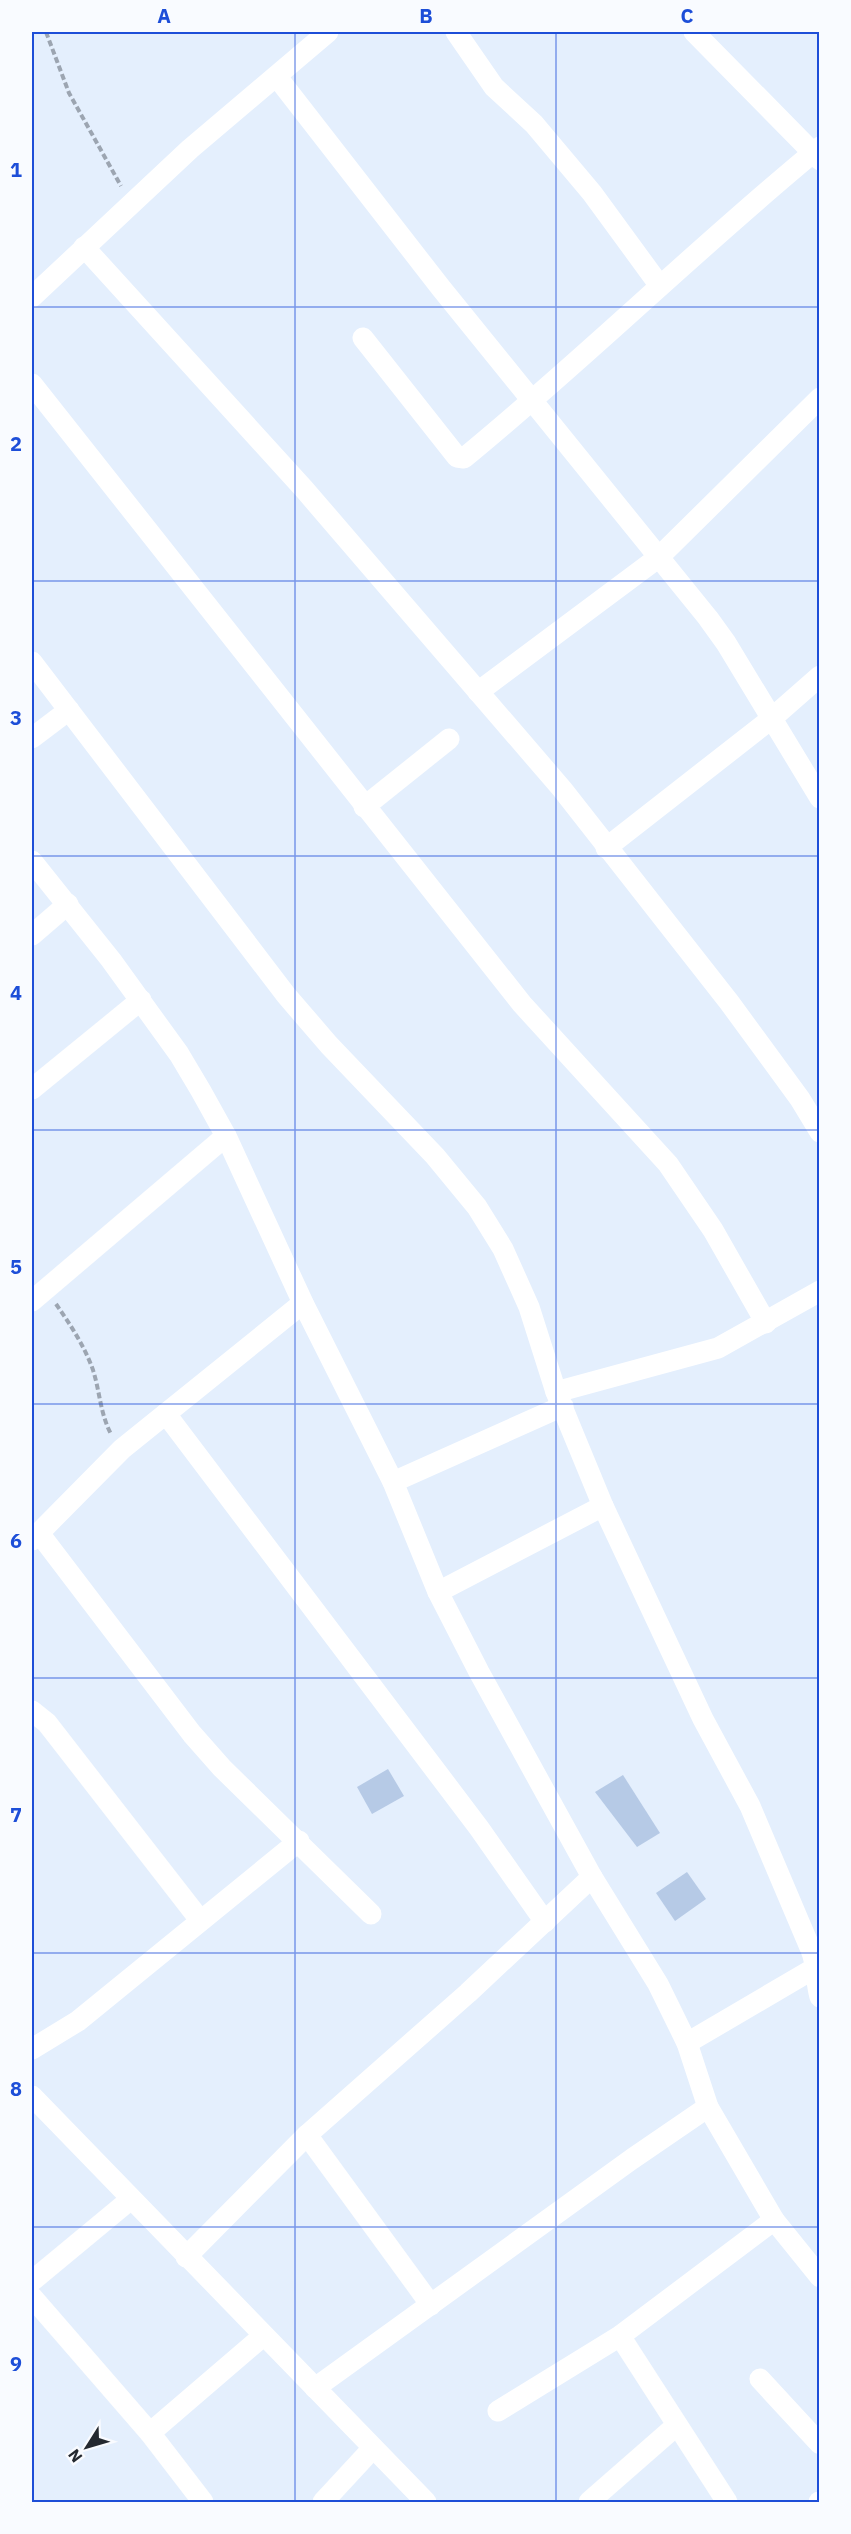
<svg xmlns="http://www.w3.org/2000/svg" width="851" height="2534" font-family="'IBM Plex Sans',sans-serif">
<rect width="100%" height="100%" fill="#e4effd"/>
<g fill="#b6cae6">
<polygon points="388,1769 404,1796 372,1814 357,1787"/>
<polygon points="623,1775 660,1833 637,1847 595,1792"/>
<polygon points="687,1872 706,1899 675,1921 656,1893"/>
</g>
<g fill="none" stroke-linecap="round" stroke-linejoin="round">
<g stroke="#9ca5b1" stroke-width="4" stroke-dasharray="6 3" stroke-linecap="butt">
<polyline points="46,32 69,93 121,186"/>
<path d="M56,1304C70,1324 85,1347 93,1370C100,1392 100,1413 111,1434"/>
</g>
<g stroke="#fff" stroke-width="21">
<polyline points="456,32 494,87 534,124 592,193 660,286"/>
<polyline points="694,32 820,160"/>
<polyline points="277,77 441,288 708,618 726,643 820,798"/>
<polyline points="84,247 304,489 562,789 729,1002 800,1099 820,1132"/>
<polyline points="32,297 190,149 328,32"/>
<path d="M363,338L457,457L464,458C586,358 698,247 820,147"/>
<polyline points="32,384 522,1004 668,1164 713,1230 766,1323"/>
<path d="M32,662L286,995L329,1045L435,1156L477,1207L503,1249L529,1307L556,1392L603,1506L703,1719L750,1806L811,1950C818,1967 815,1979 820,1997"/>
<polyline points="478,692 659,557 820,398"/>
<polyline points="32,738 69,710"/>
<polyline points="364,807 449,739"/>
<polyline points="606,848 771,719 820,676"/>
<polyline points="32,861 111,960 179,1054 201,1091 226,1136 303,1303 393,1482 438,1592 479,1672 592,1877 658,1984 687,2043 708,2107 774,2220 820,2277"/>
<polyline points="32,935 68,904"/>
<polyline points="32,1089 141,1000"/>
<polyline points="32,1301 226,1136"/>
<polyline points="556,1392 718,1348 820,1291"/>
<polyline points="166,1414 479,1828 545,1922"/>
<polyline points="393,1482 563,1406"/>
<polyline points="39,1533 192,1734 222,1768 371,1914"/>
<polyline points="32,1540 122,1449 303,1303"/>
<polyline points="438,1592 603,1506"/>
<polyline points="32,1711 47,1723 200,1920"/>
<polyline points="687,2043 820,1965"/>
<polyline points="32,2049 78,2021 299,1841"/>
<polyline points="32,2096 426,2502"/>
<polyline points="307,2135 431,2305"/>
<polyline points="186,2257 307,2135 468,1993 592,1877"/>
<polyline points="32,2281 131,2199"/>
<polyline points="32,2297 150,2433 203,2502"/>
<polyline points="620,2336 727,2502"/>
<polyline points="760,2379 820,2444"/>
<polyline points="315,2388 632,2159 708,2107"/>
<polyline points="498,2411 620,2336 774,2220"/>
<polyline points="150,2433 263,2336"/>
<polyline points="323,2502 373,2448"/>
<polyline points="589,2502 677,2425"/>
<polyline points="819,2502 820,2502"/>
</g>
</g>
<path fill="none" stroke="#1d4ed8" stroke-width="1.5" stroke-opacity="0.55" d="M295,32V2502M556,32V2502M32,307H820M32,581H820M32,856H820M32,1130H820M32,1404H820M32,1678H820M32,1953H820M32,2227H820"/>
<rect width="851" height="2534" fill="none" stroke="#f9fbff" stroke-width="66"/>
<g transform="translate(87 2447) rotate(233)" stroke="#f9fbff" stroke-width="4.5" paint-order="stroke">
<path d="M0-4.5L10 22L0 15L-10 22Z" fill="#242930"/>
<text y="-9" font-size="16" font-weight="bold" text-anchor="middle" fill="#242930">N</text>
</g>
<rect x="33" y="33" width="785" height="2468" fill="none" stroke="#1d4ed8" stroke-width="2"/>
<g font-size="20" text-anchor="middle" font-weight="bold" fill="#1d4ed8">
<text x="164" y="23">A</text>
<text x="426" y="23">B</text>
<text x="687" y="23">C</text>
<text x="16" y="177">1</text>
<text x="16" y="451">2</text>
<text x="16" y="725">3</text>
<text x="16" y="1000">4</text>
<text x="16" y="1274">5</text>
<text x="16" y="1548">6</text>
<text x="16" y="1822">7</text>
<text x="16" y="2096">8</text>
<text x="16" y="2371">9</text>
</g>
</svg>
